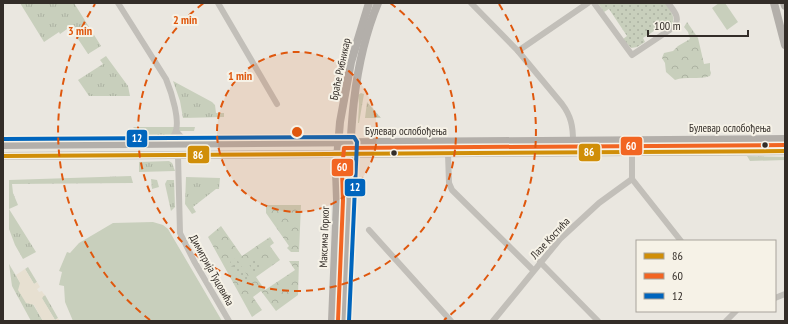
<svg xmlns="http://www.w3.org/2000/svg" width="788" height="324" font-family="'PT Sans Narrow',sans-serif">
<defs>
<pattern id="grass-tufts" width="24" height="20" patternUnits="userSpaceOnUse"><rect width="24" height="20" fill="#c8cfbc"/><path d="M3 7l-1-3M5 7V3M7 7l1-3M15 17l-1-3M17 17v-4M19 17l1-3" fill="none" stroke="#acb2a2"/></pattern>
<pattern id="forest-crowns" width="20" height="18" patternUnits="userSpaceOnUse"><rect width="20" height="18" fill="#c8cfbc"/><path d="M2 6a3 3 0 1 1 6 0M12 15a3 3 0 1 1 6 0" fill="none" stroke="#acb2a2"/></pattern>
<pattern id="park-dots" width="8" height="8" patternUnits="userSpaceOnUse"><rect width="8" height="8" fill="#c8cfbc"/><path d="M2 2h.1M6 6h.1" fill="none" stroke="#acb2a2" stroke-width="1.8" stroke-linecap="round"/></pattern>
</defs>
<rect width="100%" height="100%" fill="#eae7e0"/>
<g fill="url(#grass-tufts)">
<polygon points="20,3 74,3 101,46 88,54 70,27 60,34 59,32 44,42"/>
<polygon points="106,56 128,86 130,96 89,96 78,80 103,64 100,60"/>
<polygon points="173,81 212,102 215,105 216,113 224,113 224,117 183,118 180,101"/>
<polygon points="361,93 364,94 359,123 358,123 359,104 358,95"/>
<polygon points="367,102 381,118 365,118"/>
<polygon points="133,127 195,127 194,131 176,131 170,139 150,144"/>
<polygon points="747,156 785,157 785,160 750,161"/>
<polygon points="169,161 172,163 175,171 139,172 139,162"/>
<polygon points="131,176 133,183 12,184 13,193 18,205 9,209 36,252 23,259 15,245 9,229 9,180"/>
<polygon points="186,177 220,178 219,189 216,189 193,207 196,212 192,214 185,204"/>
<polygon points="151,179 157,180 159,187 152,189"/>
<polygon points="167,180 174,180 175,207 171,211 165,184"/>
<polygon points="9,264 43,321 31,321 12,286"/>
<polygon points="28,267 37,282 34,284 25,269"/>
<polygon points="45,295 58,318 55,320 41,297"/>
</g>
<g fill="url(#forest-crowns)">
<path d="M687,22L698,38L704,64L710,63V70L711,73L710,76C698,80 686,76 675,80L666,72L665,63L662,58L664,53L673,51L678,46L690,39L688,32L684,27Z"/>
<polygon points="266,205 301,205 299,252 291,252 287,248 289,246 266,213"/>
<polygon points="221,226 242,256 270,237 274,243 270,246 280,260 256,277 265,290 295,270 289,261 299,261 298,295 276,311 261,291 253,297 262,310 252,317 208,237"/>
</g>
<g fill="url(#park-dots)">
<path d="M598,3H666C670,11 677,17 671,26L668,22L643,38L645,42L637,47L631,48L623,39L627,36L609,9L604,12Z"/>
<polygon points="236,258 249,278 243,282 230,262"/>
<polygon points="256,258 262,266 254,272 248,263"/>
</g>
<g fill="#c8cfbc">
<polygon points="719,3 725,3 738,22 727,30 712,8"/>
<polygon points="153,222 163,225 168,229 222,321 73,321 65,302 64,286 59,285 62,272 59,271 67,252 70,253 79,243 113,223"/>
</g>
<polygon fill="#e7e0d1" points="25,269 34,284 37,282 40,287 37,289 39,292 42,291 43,293 45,295 42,298 55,320 58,318 60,321 43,321 34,305 26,303 18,290 20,283 16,275"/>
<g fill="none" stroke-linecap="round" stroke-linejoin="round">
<g stroke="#c2bfb9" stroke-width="6">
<path d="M118,3L166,79C171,91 182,124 174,135C172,138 168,141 165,144"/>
<polyline points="218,3 277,104"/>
<path d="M471,3L518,51L562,104C571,116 573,126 573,141"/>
<path d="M594,3L632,55L674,27C681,18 674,11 668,3"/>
<polyline points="518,51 588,3"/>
<polyline points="176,131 183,139 189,143"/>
<polyline points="632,152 632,179 681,241"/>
<polyline points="448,154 449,183 452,190 533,270"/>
<polyline points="178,156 180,233 194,261 229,321"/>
<polyline points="369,230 451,321"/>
<polyline points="540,262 598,321"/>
<polyline points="775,298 785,294"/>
<polyline points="493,321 560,239 599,203 632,179"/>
<polyline points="726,321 736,311"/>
</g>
<g stroke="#b3afaa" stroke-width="8">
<polyline points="774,3 785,45"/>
<polyline points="784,3 785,6"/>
<polyline points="3,145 785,139"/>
<polyline points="3,156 785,151"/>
<polyline points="332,321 337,200 336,171 340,122 351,62 369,3"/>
<path d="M343,321C345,286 347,250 348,215C350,144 350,70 378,3"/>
</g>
<g stroke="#f6f2e7" stroke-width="7">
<polyline id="bus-1" points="3,156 785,151"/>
</g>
<g stroke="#f6f2e7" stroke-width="7">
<polyline id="bus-2" points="338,321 343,200 342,171 344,148 785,145"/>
</g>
<g stroke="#f6f2e7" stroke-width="7">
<polyline id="bus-3" points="3,139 354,137 357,142 349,321"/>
</g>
<use href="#bus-1" stroke="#d08e08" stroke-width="4"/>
<use href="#bus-2" stroke="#f26522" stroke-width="4"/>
<use href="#bus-3" stroke="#0065bd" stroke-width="4"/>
</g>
<circle cx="297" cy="132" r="80" fill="#df570d" fill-opacity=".12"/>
<g fill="none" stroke="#df570d" stroke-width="2" stroke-dasharray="7 5">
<circle cx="297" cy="132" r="80"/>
<path d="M390 3A159 159 0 1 1 204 3"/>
<path d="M150 320A239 239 0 0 1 95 4M499 4A239 239 0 0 1 444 320"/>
</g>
<g fill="#332d28" stroke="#f6f2e7" stroke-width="1.5">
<circle cx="765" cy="145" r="3.5"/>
<circle cx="394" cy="153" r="3.5"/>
</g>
<g text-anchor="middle" stroke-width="4" stroke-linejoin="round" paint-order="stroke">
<g font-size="11" fill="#332d28" stroke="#f6f2e7">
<text transform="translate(340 69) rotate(-78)" y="4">Браће Рибникар</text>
<text x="730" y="132">Булевар ослобођења</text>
<text x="406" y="135">Булевар ослобођења</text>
<text transform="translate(324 237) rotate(-88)" y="4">Максима Горког</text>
<text transform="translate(550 238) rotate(-47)" y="4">Лазе Костића</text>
<text transform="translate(212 270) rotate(61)" y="4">Димитрија Туцовића</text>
</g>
</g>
<circle cx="297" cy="132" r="6" fill="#df570d" stroke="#f6f2e7" stroke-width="2"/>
<g font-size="12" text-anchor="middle" font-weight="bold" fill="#df570d" stroke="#f6f2e7" stroke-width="4" stroke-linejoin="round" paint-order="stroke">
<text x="185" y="24">2 min</text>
<text x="80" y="35">3 min</text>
<text x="240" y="80">1 min</text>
</g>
<g stroke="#f6f2e7" stroke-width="1.5">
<rect x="126" y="129" width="22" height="19" rx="4" fill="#0065bd"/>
<rect x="620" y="136" width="23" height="20" rx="4" fill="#f26522"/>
<rect x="578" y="143" width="23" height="19" rx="4" fill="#d08e08"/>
<rect x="187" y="145" width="23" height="19" rx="4" fill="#d08e08"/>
<rect x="331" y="158" width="23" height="19" rx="4" fill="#f26522"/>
<rect x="344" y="178" width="22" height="19" rx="4" fill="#0065bd"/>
</g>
<g font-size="11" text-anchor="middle" font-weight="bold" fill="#fff">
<text x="137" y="142">12</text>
<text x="631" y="150">60</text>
<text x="589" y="156">86</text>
<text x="198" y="159">86</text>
<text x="342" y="171">60</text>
<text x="355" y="191">12</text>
</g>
<rect width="788" height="324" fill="none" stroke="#332d28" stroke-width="8"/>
<rect x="636" y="240" width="140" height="72" fill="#f6f2e7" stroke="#a8a39b"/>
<rect x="644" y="253" width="20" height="6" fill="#d08e08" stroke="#a8a39b"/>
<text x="672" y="260" font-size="12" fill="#332d28">86</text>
<rect x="644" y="273" width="20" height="6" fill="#f26522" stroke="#a8a39b"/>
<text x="672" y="280" font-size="12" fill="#332d28">60</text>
<rect x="644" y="293" width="20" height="6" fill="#0065bd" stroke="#a8a39b"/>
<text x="672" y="300" font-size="12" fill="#332d28">12</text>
<path d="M648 30v6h100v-6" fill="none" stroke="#332d28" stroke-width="2"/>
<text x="654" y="30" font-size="12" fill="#332d28" stroke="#f6f2e7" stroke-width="3" paint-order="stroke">100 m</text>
</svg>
